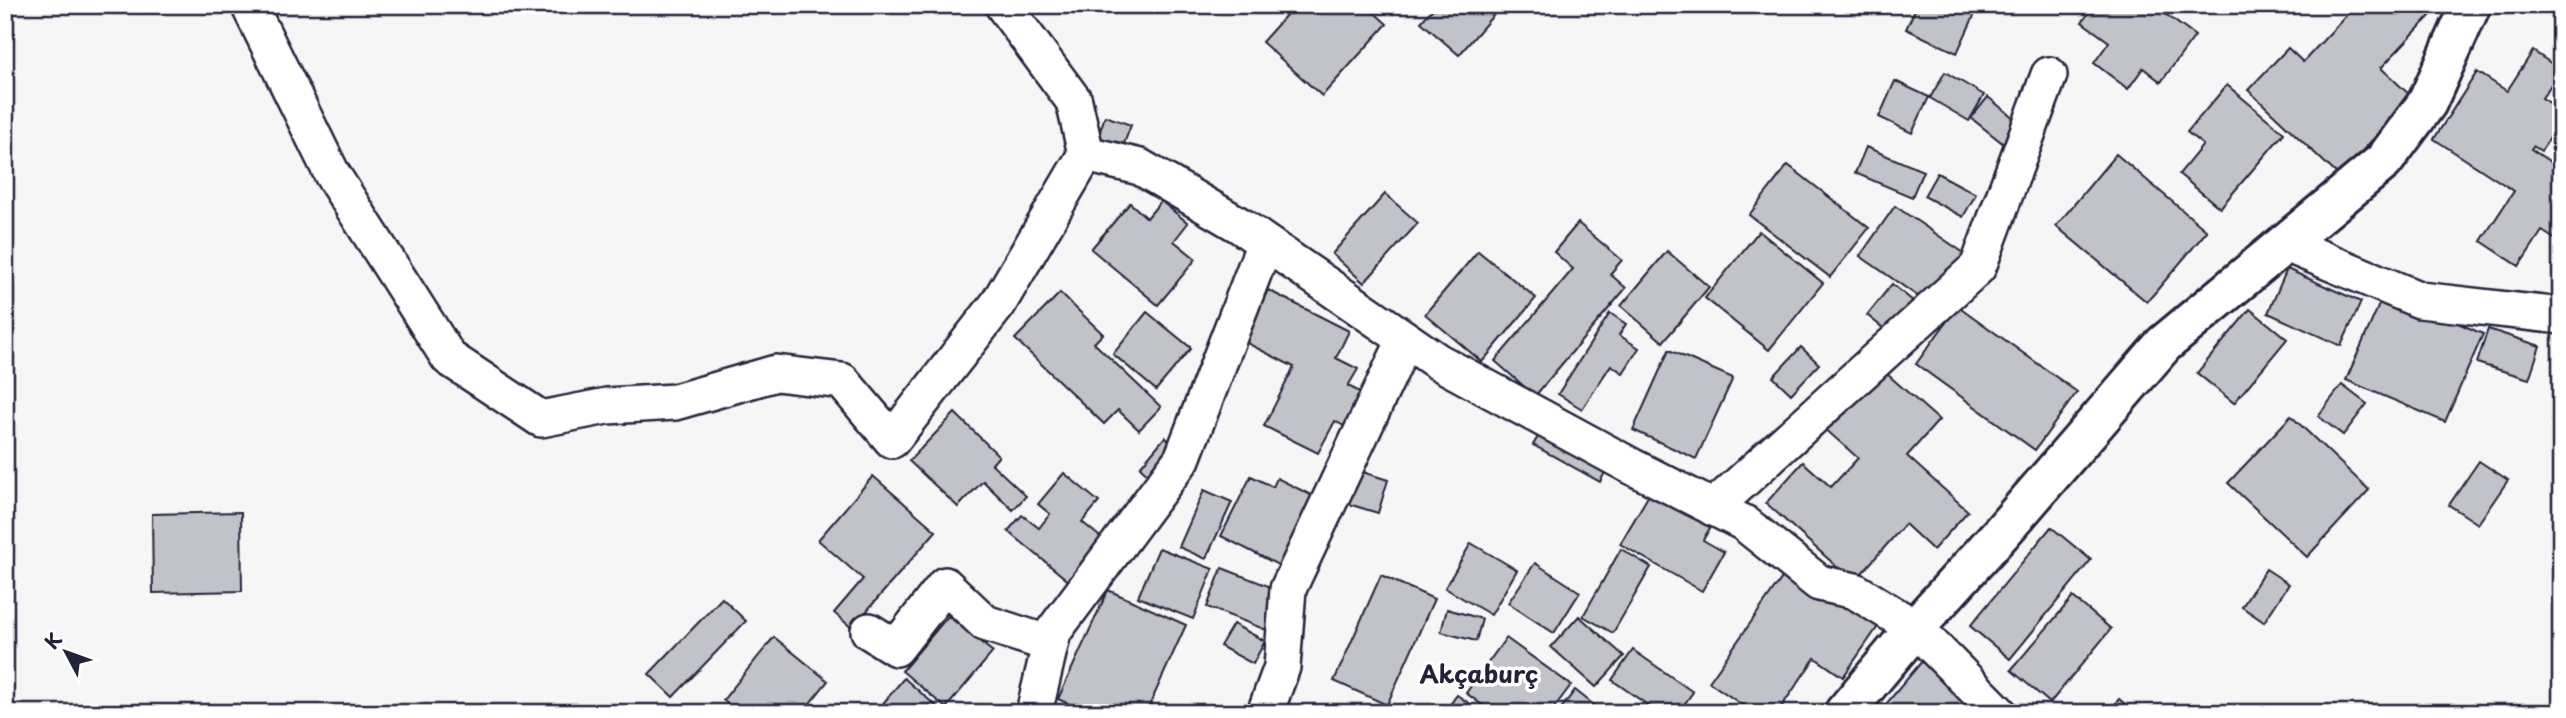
<svg xmlns="http://www.w3.org/2000/svg" width="2566" height="718" font-family="'Playpen Sans',sans-serif">
<rect width="100%" height="100%" fill="#f6f6f7"/>
<filter id="ink" filterUnits="userSpaceOnUse"><feTurbulence type="fractalNoise" baseFrequency=".0143" numOctaves="2"/><feDisplacementMap in="SourceGraphic" scale="14" xChannelSelector="R" yChannelSelector="G"/><feConvolveMatrix kernelMatrix="1 2 1 2 8 2 1 2 1" color-interpolation-filters="sRGB"/></filter>
<g filter="url(#ink)">
<g fill="#c2c2c9" stroke="#22223b" stroke-width="2">
<polygon points="1295,5 1366,5 1387,24 1322,96 1262,42"/>
<polygon points="1436,5 1502,5 1459,55 1421,22"/>
<polygon points="1917,5 1979,5 1957,53 1906,29"/>
<polygon points="2095,5 2153,5 2195,36 2161,82 2143,68 2128,89 2094,63 2109,42 2082,22"/>
<polygon points="2356,5 2418,5 2430,16 2381,68 2412,97 2339,176 2248,90 2288,48 2303,62"/>
<polygon points="2533,51 2561,70 2542,98 2561,110 2561,122 2541,151 2533,146 2531,149 2561,169 2561,243 2542,231 2519,266 2481,241 2514,191 2434,139 2477,72 2507,91"/>
<polygon points="1945,72 1984,95 1969,121 1930,98"/>
<polygon points="1895,81 1929,97 1912,133 1879,117"/>
<polygon points="2227,85 2284,133 2220,208 2179,174 2203,145 2187,132"/>
<polygon points="1988,97 2021,124 2005,145 1971,118"/>
<polygon points="1105,116 1131,125 1122,149 1097,140"/>
<polygon points="1866,147 1923,171 1912,197 1855,173"/>
<polygon points="2116,154 2207,231 2147,302 2056,226"/>
<polygon points="1788,165 1869,228 1830,277 1749,215"/>
<polygon points="1937,173 1976,194 1963,217 1924,196"/>
<polygon points="1385,194 1418,223 1364,283 1332,254"/>
<polygon points="1161,201 1188,223 1174,241 1196,259 1158,305 1091,249 1130,203 1147,218"/>
<polygon points="1895,206 1964,253 1929,304 1860,256"/>
<polygon points="1578,223 1622,260 1610,274 1626,288 1535,396 1495,361 1573,269 1554,252"/>
<polygon points="1759,231 1823,283 1769,350 1705,298"/>
<polygon points="1478,251 1536,298 1482,362 1425,314"/>
<polygon points="1667,251 1709,287 1663,342 1621,306"/>
<polygon points="2287,269 2361,302 2341,346 2268,313"/>
<polygon points="1892,284 1914,302 1889,333 1867,315"/>
<polygon points="1268,290 1349,331 1336,358 1358,369 1348,386 1370,397 1353,431 1335,421 1318,453 1264,426 1294,367 1243,341"/>
<polygon points="2385,291 2483,334 2445,422 2346,380"/>
<polygon points="1060,293 1103,334 1094,343 1161,407 1139,430 1118,410 1104,424 1015,339"/>
<polygon points="1958,306 2077,392 2035,450 1916,364"/>
<polygon points="2250,309 2287,339 2234,403 2197,373"/>
<polygon points="1147,312 1191,348 1156,390 1113,354"/>
<polygon points="1610,313 1626,324 1619,335 1639,348 1623,373 1611,365 1582,409 1558,394"/>
<polygon points="2488,329 2540,346 2529,379 2477,363"/>
<polygon points="1801,347 1819,364 1791,394 1773,377"/>
<polygon points="1669,350 1733,378 1696,459 1633,430"/>
<polygon points="1878,366 1939,420 1907,456 1968,511 1933,550 1905,524 1854,582 1766,503 1803,462 1831,487 1858,458 1824,428"/>
<polygon points="2342,385 2367,404 2343,435 2318,416"/>
<polygon points="955,413 999,456 992,464 1026,496 1013,510 983,481 958,507 909,461"/>
<polygon points="2291,416 2369,490 2307,557 2228,483"/>
<polygon points="1544,427 1610,463 1600,482 1533,445"/>
<polygon points="1165,437 1180,451 1155,481 1140,467"/>
<polygon points="2479,461 2508,480 2478,524 2449,505"/>
<polygon points="1353,469 1388,480 1378,513 1342,502"/>
<polygon points="1064,473 1099,502 1082,522 1111,546 1077,588 1008,531 1022,515 1039,528 1050,514 1038,504"/>
<polygon points="873,476 936,531 852,628 834,613 863,579 818,540"/>
<polygon points="1251,476 1273,487 1277,478 1325,502 1290,571 1221,536"/>
<polygon points="1657,481 1717,516 1703,540 1724,552 1702,591 1620,544"/>
<polygon points="1204,490 1232,502 1206,559 1179,547"/>
<polygon points="241,512 242,591 153,593 152,514"/>
<polygon points="2051,527 2091,560 2010,659 1970,626"/>
<polygon points="1471,543 1517,570 1491,615 1445,588"/>
<polygon points="1159,548 1213,569 1193,619 1138,597"/>
<polygon points="1621,549 1651,567 1613,633 1583,616"/>
<polygon points="1535,563 1580,592 1554,633 1508,603"/>
<polygon points="1791,565 1879,625 1843,677 1815,658 1777,713 1754,713 1709,682"/>
<polygon points="1222,568 1284,592 1269,631 1207,607"/>
<polygon points="2266,569 2289,584 2264,622 2242,607"/>
<polygon points="1381,575 1434,599 1387,705 1334,681"/>
<polygon points="1108,590 1186,625 1146,713 1088,713 1058,699"/>
<polygon points="2073,597 2111,629 2050,703 2011,670"/>
<polygon points="722,598 746,621 673,697 649,674"/>
<polygon points="1447,609 1482,619 1476,641 1441,632"/>
<polygon points="948,616 993,652 946,708 902,671"/>
<polygon points="1579,616 1624,656 1596,687 1551,647"/>
<polygon points="1233,624 1265,641 1253,664 1220,646"/>
<polygon points="774,637 828,681 802,713 739,713 723,700"/>
<polygon points="1506,638 1571,685 1550,713 1493,713 1466,693"/>
<polygon points="1633,650 1693,692 1678,713 1659,713 1612,680"/>
<polygon points="1928,654 1980,698 1967,713 1885,713 1881,710"/>
<polygon points="904,678 944,713 875,713"/>
<polygon points="1575,690 1604,713 1558,713"/>
<polygon points="1457,695 1480,711 1478,713 1444,713"/>
<polygon points="2119,699 2136,713 2108,713"/>
</g>
<g fill="none" stroke-linecap="round" stroke-linejoin="round">
<g stroke="#22223b" stroke-width="40">
<g id="minor">
<polyline points="249,5 332,174 449,358 541,419 607,406 675,402 776,373 842,381 892,440 998,304 1086,154"/>
<polyline points="1003,5 1074,101 1086,154 1140,167 1241,226 1437,361 1631,466 1744,523 1819,583 1855,591 1915,628 1999,713"/>
<polyline points="2284,243 2420,300 2561,316"/>
<polyline points="1713,508 1978,267 2049,75"/>
<polyline points="869,631 896,648 945,585 985,623 1050,644"/>
<polyline points="1034,713 1053,632 1182,459 1265,243"/>
<polyline points="1265,713 1282,667 1288,589 1405,340"/>
</g>
</g>
<g stroke="#22223b" stroke-width="44">
<polyline id="tertiary" points="1844,713 1915,628 2001,533 2164,344 2384,161 2427,103 2471,5"/>
</g>
<use href="#minor" stroke="#fff" stroke-width="35"/>
<use href="#tertiary" stroke="#fff" stroke-width="38"/>
</g>
</g>
<g text-anchor="middle" stroke-width="7" stroke-linejoin="round" paint-order="stroke">
<g font-size="24" font-weight="bold" fill="#22223b" stroke="#fff">
<text x="1479" y="683">Akçaburç</text>
</g>
</g>
<rect width="2566" height="718" fill="none" stroke="#fff" stroke-width="28"/>
<rect x="14" y="14" width="2538" height="690" fill="none" stroke="#22223b" stroke-width="2.5" filter="url(#ink)"/>
<g transform="translate(66 652) rotate(311)" stroke="#ffffff" stroke-width="5" paint-order="stroke">
<path d="M0-5L12 26L0 18L-12 26Z" fill="#22223b"/>
<text y="-10" font-size="19" font-weight="bold" text-anchor="middle" fill="#22223b">K</text>
</g>
</svg>
